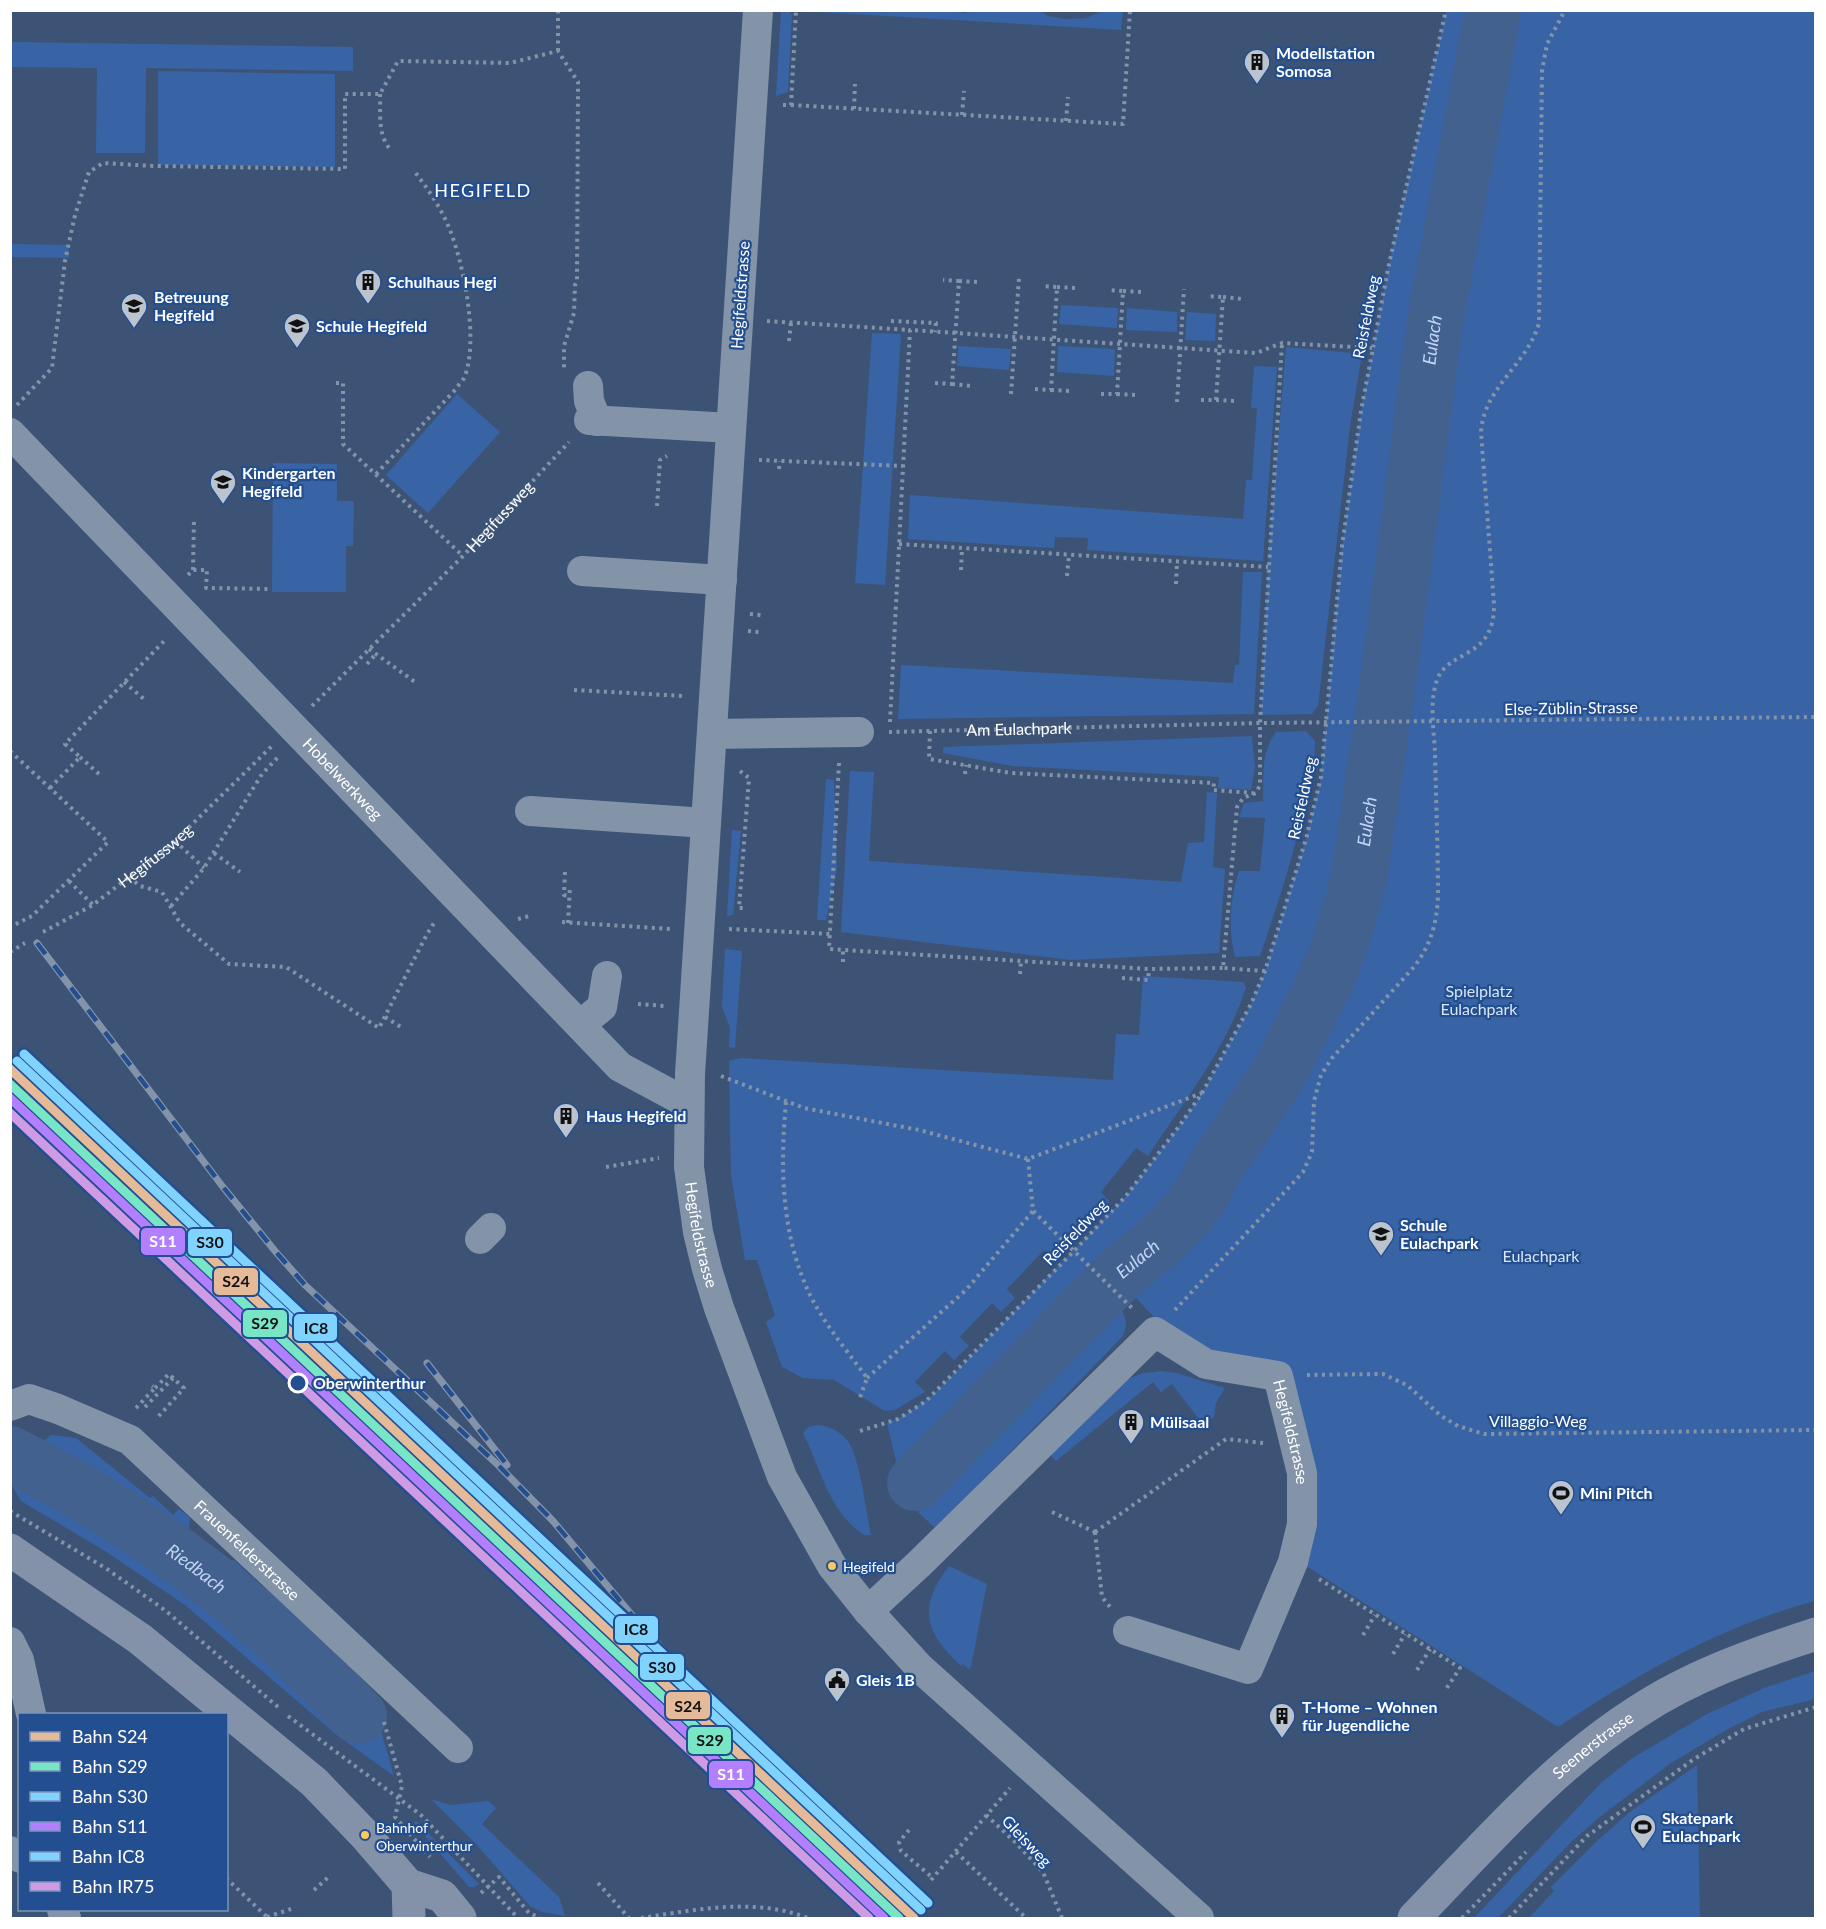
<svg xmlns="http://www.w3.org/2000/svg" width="1826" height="1929" font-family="Lato,sans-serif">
<rect width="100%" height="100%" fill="#3c5376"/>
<g fill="#3864a5">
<polygon points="950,10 964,13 980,10 1041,11 1048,16 1065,19 1086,18 1103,11 1123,11 1121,30 802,11"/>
<polygon points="781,11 790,11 790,14 792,14 788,92 776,96"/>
<path d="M1446,11H1815V1601C1722,1626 1638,1674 1558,1727L1300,1562L1298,1409L1288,1365L1247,1364L1211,1353L1167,1331L1136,1298L1122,1311C1128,1320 1126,1327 1123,1336L936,1529L918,1512L931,1497L897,1465L887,1423L908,1413L934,1394L1126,1196L1180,1125L1202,1093L1251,1004L1265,971L1306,839L1321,777L1342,546L1361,411L1389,264Z"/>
<polygon points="11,42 353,47 353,71 146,68 145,153 96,153 97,68 11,67"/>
<polygon points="158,71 335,74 335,167 158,165"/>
<polygon points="11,244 69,245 69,258 11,257"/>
<polygon points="1061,305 1118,308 1117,328 1059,324"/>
<polygon points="1127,308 1177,312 1177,332 1126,330"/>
<polygon points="1187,312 1216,314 1215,341 1185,340"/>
<polygon points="872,333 901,334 885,585 855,583"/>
<polygon points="958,346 1011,349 1009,370 957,366"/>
<polygon points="1058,346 1115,349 1114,376 1057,372"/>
<polygon points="1286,347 1362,354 1350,426 1318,706 1312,714 1261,715 1269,549"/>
<polygon points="1254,366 1277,367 1263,561 1087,550 1088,538 1055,537 1054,548 908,539 910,495 1243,519 1246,480 1252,480 1257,408 1251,408"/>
<polygon points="457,394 500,432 428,513 386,475"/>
<polygon points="273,463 337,464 337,501 354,501 353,546 346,546 346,592 272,592"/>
<polygon points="1243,572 1262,572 1254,714 898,719 901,665 1233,683 1235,665 1239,665"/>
<path d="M1306,731L1315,741C1315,760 1310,778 1306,796C1296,850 1278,903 1260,956L1235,957C1228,929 1230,898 1239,871H1260L1265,818L1239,817L1244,803L1263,801C1264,775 1260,754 1276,732Z"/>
<polygon points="1252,736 1255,767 1251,790 1218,788 1219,777 1012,766 943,753 943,747"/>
<polygon points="850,771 874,772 869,861 1181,882 1188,843 1204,842 1207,792 1217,793 1213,867 1225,869 1219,953 1071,960 841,932"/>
<polygon points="826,779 834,780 837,869 826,920 817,920"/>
<polygon points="732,830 741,831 733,915 727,916"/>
<polygon points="725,949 742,951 735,1048 729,1047 730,1027 722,1007"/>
<path d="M1143,976L1243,982L1246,987C1228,1046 1182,1105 1148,1156L1136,1148L1101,1192L1109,1201L1054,1259L1044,1250L1007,1289L1015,1298L1001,1312L992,1303L960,1337L969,1346L954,1360L945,1351L915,1382L925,1392L895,1410L885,1411L834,1380L803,1378L782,1367L766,1322L775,1316L757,1260H745L731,1175L729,1061L741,1058L1113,1080L1116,1034L1139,1035Z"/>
<polygon points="1162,1371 1176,1373 1225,1388 1216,1403 1214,1417 1202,1423 1172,1384 1161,1392 1153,1382 1056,1461 1046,1450 1118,1382 1144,1373"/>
<path d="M818,1425C829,1426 839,1431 847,1440C860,1456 866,1512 871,1535H864C829,1512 821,1469 803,1433L809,1427Z"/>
<polygon points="51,1435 76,1438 150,1498 153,1496 173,1515 179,1509 190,1518 189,1531 222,1561 234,1560 378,1698 373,1703 394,1776 338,1736 185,1605 105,1551 21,1501 13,1487 29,1453"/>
<path d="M949,1566L987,1584L971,1666L969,1669L963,1664L961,1666C925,1632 917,1608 949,1566Z"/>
<polygon points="1815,1671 1815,1699 1762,1712 1728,1729 1671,1763 1601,1816 1571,1842 1498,1918 1474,1918 1601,1783 1631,1759 1705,1715 1764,1688"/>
<polygon points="1697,1765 1700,1918 1529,1918 1554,1891 1551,1887 1598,1840 1631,1811"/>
<polygon points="431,1799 450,1805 488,1801 496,1808 482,1824 559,1897 565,1916 542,1912 531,1907 475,1843"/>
<polygon points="416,1821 479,1884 474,1887 469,1887 414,1823"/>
</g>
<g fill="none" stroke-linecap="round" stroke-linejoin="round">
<g stroke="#43618f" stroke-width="56">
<path id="s1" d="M10,1454C93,1495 181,1552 250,1612C288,1645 324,1680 359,1716"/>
<path id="s2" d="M915,1483L1083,1311L1121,1273L1159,1242L1189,1211L1201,1195L1214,1169L1280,1072L1328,975L1341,941L1359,879L1390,667L1435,321L1493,10"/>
</g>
<g stroke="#8394a9" stroke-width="4" stroke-dasharray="3 4.5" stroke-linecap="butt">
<polyline points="558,51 558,10"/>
<path d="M380,94C381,114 377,133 390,149"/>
<polyline points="783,105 791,105 796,10"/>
<polyline points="791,105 1123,124 1130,10"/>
<polyline points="854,109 855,84"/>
<polyline points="962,115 964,91"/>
<polyline points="1066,121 1068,97"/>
<polyline points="959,281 977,282"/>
<polyline points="1057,287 1077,288"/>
<polyline points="1123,291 1143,292"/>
<polyline points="1223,297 1242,299"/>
<polyline points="767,321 910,330"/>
<polyline points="891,321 936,323 935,332"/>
<polyline points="789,341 791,322"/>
<polyline points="336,383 343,383 343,444 463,556"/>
<polyline points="935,383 952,384 959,281 943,280"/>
<polyline points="952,384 971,386"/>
<polyline points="1035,389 1051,390 1057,287 1042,286"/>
<polyline points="1051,390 1071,391"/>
<polyline points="1011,394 1019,278"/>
<polyline points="1101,394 1117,394 1123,291 1108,290"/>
<polyline points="1117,394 1137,395"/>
<polyline points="1201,400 1216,400 1223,297 1207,296"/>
<polyline points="1216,400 1236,401"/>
<polyline points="1177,402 1184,289"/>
<polyline points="17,405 52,368 65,261 75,215 89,172 103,163 153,166 345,169 345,94 380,94 398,61 510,63 558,51 578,82 577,281 575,285 574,313 564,346 564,368"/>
<polyline points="759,460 903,466"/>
<polyline points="779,469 780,461"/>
<path d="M376,474L456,389C458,385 462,382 464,378C480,342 463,258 447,223C439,205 427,188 415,172"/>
<polyline points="657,506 660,460 667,456"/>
<polyline points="899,544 1268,567"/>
<polyline points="193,570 194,518"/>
<polyline points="961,570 962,548"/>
<polyline points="188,575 193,570 207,570 206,588 271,589"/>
<polyline points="1067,576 1069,555"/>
<polyline points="1176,584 1177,562"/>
<polyline points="750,614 761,615"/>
<polyline points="748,631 759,632"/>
<polyline points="369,649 415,682"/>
<polyline points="367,664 376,654"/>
<polyline points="124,682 145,700"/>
<polyline points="574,690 684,696"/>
<path id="s3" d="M312,706L463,556L569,442"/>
<polyline points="890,722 910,330 1256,353 1282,343 1372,348"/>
<polyline points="930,731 929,759 1011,773 1214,783 1213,790 1253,793"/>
<path id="s4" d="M889,732L1260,723L1816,717"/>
<polyline points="10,751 108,842 32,916 10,927"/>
<polyline points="80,757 100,775"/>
<polyline points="839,763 829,949 1149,969 1223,968"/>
<polyline points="740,771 749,778 739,908 745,908"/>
<polyline points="965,774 966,765"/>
<polyline points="50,788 80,757 65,744 166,639"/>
<polyline points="175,841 204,868"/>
<polyline points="214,853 240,872"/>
<polyline points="565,872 564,895 569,896"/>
<polyline points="129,877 140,886 162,892 180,923 229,964 286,967 379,1028 427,934 436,920"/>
<polyline points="69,881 93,905"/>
<polyline points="171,906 204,868 262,774 279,756"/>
<polyline points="518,919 529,916"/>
<polyline points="562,922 670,929"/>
<polyline points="568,923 570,886"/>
<polyline points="729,929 830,934"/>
<path id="s5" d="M43,932L93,905L175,841L272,746"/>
<polyline points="10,952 25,943"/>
<polyline points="843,962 843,950"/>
<polyline points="1265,971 1223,968 1237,807 1243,798 1256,793 1260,785 1260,723 1282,343"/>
<polyline points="1020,974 1021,961"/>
<polyline points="1122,978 1148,980 1149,969"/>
<polyline points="638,1004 665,1006"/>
<polyline points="385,1017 401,1027"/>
<polyline points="721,1076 804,1108 919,1130 1028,1159 1202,1093"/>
<polyline points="10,1101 426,1493 867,1903"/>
<path d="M786,1102C780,1168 781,1234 810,1295C825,1325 848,1352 867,1378L859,1400"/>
<polyline points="1028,1159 1033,1211 1135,1311"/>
<polyline points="606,1167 659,1158"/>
<path d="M1175,1310L1303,1172L1312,1152L1314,1101L1321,1075L1332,1058L1413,968C1430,947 1437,924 1438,896C1438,849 1436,801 1435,753C1434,730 1429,702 1437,680C1448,649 1495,660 1494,604L1481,432C1484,387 1527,365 1539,323L1542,71L1547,44L1565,10"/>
<polyline points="1307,1375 1383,1374 1407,1385 1441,1416 1458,1426 1484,1434 1816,1430"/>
<polyline points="867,1378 966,1290 1033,1211"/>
<polyline points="155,1388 169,1374 173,1378"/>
<polyline points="145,1407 173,1378 184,1388 157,1418"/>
<polyline points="136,1408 155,1388 152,1386"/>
<polyline points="860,1431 898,1419 926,1401 1074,1251 1126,1196 1180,1125 1202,1093 1251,1004 1265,971 1306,839 1321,777 1342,546 1361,411 1389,264 1446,10"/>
<polyline points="10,1511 107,1569 166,1611 278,1707"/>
<polyline points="1052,1512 1095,1532"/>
<polyline points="1095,1532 1226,1439 1263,1443"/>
<polyline points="1095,1532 1102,1597 1110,1607"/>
<polyline points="1319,1579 1460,1668 1446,1689"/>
<polyline points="1363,1635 1375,1615"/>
<polyline points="1393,1654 1405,1634"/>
<polyline points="1417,1670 1430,1649"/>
<polyline points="288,1716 421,1815 518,1918"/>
<polyline points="384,1722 402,1786 395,1817 430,1857"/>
<polyline points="986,1815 1014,1841 1043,1872 1062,1918"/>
<polyline points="909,1830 899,1842 901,1851 933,1878"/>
<polyline points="956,1852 1026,1918"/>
<polyline points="226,1878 267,1917 265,1918"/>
<polyline points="931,1880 1010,1788"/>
<polyline points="598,1883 629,1918"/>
<polyline points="314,1890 331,1875"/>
<polyline points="481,1893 499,1877 529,1913 540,1918"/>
<polyline points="267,1917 291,1909"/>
<path d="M641,1918C695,1910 754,1897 808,1918"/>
<polyline points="1462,1918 1526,1852"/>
<polyline points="1509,1918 1587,1836 1694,1759 1744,1729 1816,1707"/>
</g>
<g stroke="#8394a9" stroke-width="30">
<path id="s6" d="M758,10L690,1074L689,1167L698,1232L707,1269L719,1308L782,1477L832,1566L868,1611L920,1668L1199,1918"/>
<polyline points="588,386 589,401 597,421"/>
<polyline points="589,420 731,428"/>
<path id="s7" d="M10,433L620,1067L689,1104"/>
<polyline points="582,571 722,580"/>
<polyline points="712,734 859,732"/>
<polyline points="530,811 706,823"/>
<polyline points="580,1025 602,1007 607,976"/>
<polyline points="480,1239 491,1228"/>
<path id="s8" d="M10,1406L29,1399L58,1409L130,1440L458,1748"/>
<path id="s9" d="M868,1611L919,1564L1155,1332L1206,1364L1278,1376L1302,1473V1524L1293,1562L1248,1669L1128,1631"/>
<polyline points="10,1642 19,1660 31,1714"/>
<polyline points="10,1851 20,1858"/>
<polyline points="62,1910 66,1918"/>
</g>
<g stroke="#8392a9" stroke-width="33">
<polyline points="10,1550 140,1639 314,1782 365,1835 408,1885 442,1896 460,1918"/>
<polyline points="408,1885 409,1918"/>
<path id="s10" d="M1414,1918C1484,1846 1551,1767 1637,1712C1691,1676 1754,1654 1816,1634"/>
</g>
<g stroke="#8393a9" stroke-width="7">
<g id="rail">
<polyline points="37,943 223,1187 275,1251 305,1285 499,1466 553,1521 631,1614 686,1675"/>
<polyline points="427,1363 507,1465"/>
</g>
</g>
<use href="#rail" stroke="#234e8f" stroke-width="4.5" stroke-dasharray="14" stroke-linecap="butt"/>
<g stroke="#234e8f" stroke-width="14">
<polyline id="rail-1" points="10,1069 914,1918"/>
</g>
<g stroke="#234e8f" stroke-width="14">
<polyline id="rail-2" points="10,1084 899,1918"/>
</g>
<g stroke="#234e8f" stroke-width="14">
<polyline id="rail-3" points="17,1061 921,1910"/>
</g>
<g stroke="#234e8f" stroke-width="14">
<polyline id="rail-4" points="10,1098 884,1918"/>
</g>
<g stroke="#234e8f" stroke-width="14">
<polyline id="rail-5" points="24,1054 928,1903"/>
</g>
<g stroke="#234e8f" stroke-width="14">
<polyline id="rail-6" points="10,1113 869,1918"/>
</g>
<use href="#rail-1" stroke="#e5ba99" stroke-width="9"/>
<use href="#rail-2" stroke="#78e5c7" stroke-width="9"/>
<use href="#rail-3" stroke="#80d3ff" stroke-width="9"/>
<use href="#rail-4" stroke="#b280ff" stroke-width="9"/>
<use href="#rail-5" stroke="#80d2ff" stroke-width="9"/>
<use href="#rail-6" stroke="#cf9be4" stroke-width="9"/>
</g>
<defs>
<g id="building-pin" transform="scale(1.35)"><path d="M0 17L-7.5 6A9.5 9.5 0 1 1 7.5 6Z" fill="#bbc3cf" stroke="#234e8f"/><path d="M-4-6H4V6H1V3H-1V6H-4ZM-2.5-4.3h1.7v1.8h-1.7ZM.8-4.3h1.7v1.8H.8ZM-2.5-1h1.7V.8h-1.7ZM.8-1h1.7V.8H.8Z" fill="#111"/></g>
<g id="school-pin" transform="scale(1.35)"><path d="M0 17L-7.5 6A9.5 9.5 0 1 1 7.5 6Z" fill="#bbc3cf" stroke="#234e8f"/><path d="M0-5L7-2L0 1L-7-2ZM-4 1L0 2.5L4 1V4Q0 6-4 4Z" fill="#111"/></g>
<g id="stadium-pin" transform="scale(1.35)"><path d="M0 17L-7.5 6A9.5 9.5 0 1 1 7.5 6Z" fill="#bbc3cf" stroke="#234e8f"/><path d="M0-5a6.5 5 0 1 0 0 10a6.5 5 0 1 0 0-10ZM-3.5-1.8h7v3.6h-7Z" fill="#111"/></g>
<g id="civic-pin" transform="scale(1.35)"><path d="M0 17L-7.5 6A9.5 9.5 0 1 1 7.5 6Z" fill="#bbc3cf" stroke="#234e8f"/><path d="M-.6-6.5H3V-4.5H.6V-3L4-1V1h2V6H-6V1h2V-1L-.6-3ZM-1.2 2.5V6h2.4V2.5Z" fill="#111"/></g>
</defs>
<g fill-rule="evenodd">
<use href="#building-pin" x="1257" y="62"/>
<use href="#building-pin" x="368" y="282"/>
<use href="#school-pin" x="134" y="306"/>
<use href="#school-pin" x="297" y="326"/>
<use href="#school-pin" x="223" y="482"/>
<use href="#building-pin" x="566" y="1116"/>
<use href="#school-pin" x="1381" y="1234"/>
<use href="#building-pin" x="1131" y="1422"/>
<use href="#stadium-pin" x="1561" y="1493"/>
<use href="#civic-pin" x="837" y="1680"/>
<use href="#building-pin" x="1282" y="1716"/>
<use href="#stadium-pin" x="1643" y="1827"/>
</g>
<circle fill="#234e8f" stroke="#fff" stroke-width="3" cx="298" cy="1383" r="9"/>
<g fill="#fdc75a" stroke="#234e8f" stroke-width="2">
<circle cx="832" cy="1566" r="5"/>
<circle cx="365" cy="1835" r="5"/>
</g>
<g text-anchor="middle" stroke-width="4.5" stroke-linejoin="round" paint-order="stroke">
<g font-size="14" fill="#fff" stroke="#234e8f" text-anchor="start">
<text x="843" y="1572">Hegifeld</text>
<text x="376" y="1833">Bahnhof<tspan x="376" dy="18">Oberwinterthur</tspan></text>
</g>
<g font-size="16" font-weight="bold" fill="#fff" stroke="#234e8f" text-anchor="start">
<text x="1276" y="59">Modellstation<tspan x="1276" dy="18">Somosa</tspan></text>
<text x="388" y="288">Schulhaus Hegi</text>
<text x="154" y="303">Betreuung<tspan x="154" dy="18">Hegifeld</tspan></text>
<text x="316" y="332">Schule Hegifeld</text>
<text x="242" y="479">Kindergarten<tspan x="242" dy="18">Hegifeld</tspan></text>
<text x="586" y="1122">Haus Hegifeld</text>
<text x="1400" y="1231">Schule<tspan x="1400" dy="18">Eulachpark</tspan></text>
<text x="1150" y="1428">Mülisaal</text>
<text x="1580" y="1499">Mini Pitch</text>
<text x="856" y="1686">Gleis 1B</text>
<text x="1302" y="1713">T-Home – Wohnen<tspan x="1302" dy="18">für Jugendliche</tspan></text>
<text x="1662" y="1824">Skatepark<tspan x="1662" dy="18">Eulachpark</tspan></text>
</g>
<g font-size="16" fill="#fff" stroke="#234e8f">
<text transform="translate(740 295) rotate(-86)" y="6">Hegifeldstrasse</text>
<text transform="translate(1366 317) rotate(-79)" y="6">Reisfeldweg</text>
<text dy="6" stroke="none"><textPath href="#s3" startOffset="267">Hegifussweg</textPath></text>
<text transform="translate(1571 708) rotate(-1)" y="6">Else-Züblin-Strasse</text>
<text dy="6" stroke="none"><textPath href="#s4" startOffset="130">Am Eulachpark</textPath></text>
<text dy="6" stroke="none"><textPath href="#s7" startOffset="480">Hobelwerkweg</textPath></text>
<text transform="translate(1302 798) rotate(-78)" y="6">Reisfeldweg</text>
<text dy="6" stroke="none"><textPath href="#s5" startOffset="136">Hegifussweg</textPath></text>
<text transform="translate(1075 1232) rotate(-46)" y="6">Reisfeldweg</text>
<text dy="6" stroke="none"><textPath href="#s6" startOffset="1228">Hegifeldstrasse</textPath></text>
<text x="1538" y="1427">Villaggio-Weg</text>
<text dy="6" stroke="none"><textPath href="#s9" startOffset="591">Hegifeldstrasse</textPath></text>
<text dy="6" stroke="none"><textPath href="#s8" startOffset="290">Frauenfelderstrasse</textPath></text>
<text dy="6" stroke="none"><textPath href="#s10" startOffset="249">Seenerstrasse</textPath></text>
<text transform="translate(1027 1841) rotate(47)" y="6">Gleisweg</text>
</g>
<g font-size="16" fill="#d8e6f9" stroke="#234e8f">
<text x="1479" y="997">Spielplatz<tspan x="1479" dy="18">Eulachpark</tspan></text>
<text x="1541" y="1262">Eulachpark</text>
</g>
<g font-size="16" font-weight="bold" fill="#fff" stroke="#234e8f" text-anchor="start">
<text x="313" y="1389">Oberwinterthur</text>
</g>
<g font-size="18" letter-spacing="1.5" fill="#fff" stroke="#234e8f">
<text x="483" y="197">HEGIFELD</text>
</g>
<g font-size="18" font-style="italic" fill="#c0d5f3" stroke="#234e8f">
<text dy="6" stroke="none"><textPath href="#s2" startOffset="1306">Eulach</textPath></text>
<text dy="6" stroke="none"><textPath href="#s2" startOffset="820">Eulach</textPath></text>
<text dy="6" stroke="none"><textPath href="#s2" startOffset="316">Eulach</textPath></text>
<text dy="6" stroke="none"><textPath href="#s1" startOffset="219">Riedbach</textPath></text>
</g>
</g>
<g stroke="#234e8f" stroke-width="2">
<rect x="140" y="1227" width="46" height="29" rx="6" fill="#b280ff"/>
<rect x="187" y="1228" width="46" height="29" rx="6" fill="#80d3ff"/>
<rect x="213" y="1267" width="46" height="29" rx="6" fill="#e5ba99"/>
<rect x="242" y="1309" width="46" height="29" rx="6" fill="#78e5c7"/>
<rect x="293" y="1313" width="45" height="29" rx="6" fill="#80d2ff"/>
<rect x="614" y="1615" width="45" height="29" rx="6" fill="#80d2ff"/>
<rect x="639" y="1653" width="46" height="28" rx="6" fill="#80d3ff"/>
<rect x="665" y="1691" width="46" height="29" rx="6" fill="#e5ba99"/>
<rect x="687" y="1726" width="45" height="29" rx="6" fill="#78e5c7"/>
<rect x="708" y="1760" width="46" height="29" rx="6" fill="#b280ff"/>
</g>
<g font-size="16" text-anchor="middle" font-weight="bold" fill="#fff">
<text x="163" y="1247">S11</text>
<text x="731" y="1780">S11</text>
</g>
<g font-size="16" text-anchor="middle" font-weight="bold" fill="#111">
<text x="210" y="1248">S30</text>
<text x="236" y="1287">S24</text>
<text x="265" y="1329">S29</text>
<text x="316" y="1334">IC8</text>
<text x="636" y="1635">IC8</text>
<text x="662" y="1673">S30</text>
<text x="688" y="1712">S24</text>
<text x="710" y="1746">S29</text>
</g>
<rect width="1826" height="1929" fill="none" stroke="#ffffff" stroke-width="24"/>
<rect x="18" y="1713" width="210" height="198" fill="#234e8f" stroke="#7b95bc" stroke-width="1.5"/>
<rect x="30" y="1732" width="30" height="9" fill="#e5ba99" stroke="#7b95bc" stroke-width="1.5"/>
<text x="72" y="1743" font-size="18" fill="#ffffff">Bahn S24</text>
<rect x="30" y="1762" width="30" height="9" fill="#78e5c7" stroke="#7b95bc" stroke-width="1.5"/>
<text x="72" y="1773" font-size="18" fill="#ffffff">Bahn S29</text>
<rect x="30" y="1792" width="30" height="9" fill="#80d3ff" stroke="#7b95bc" stroke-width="1.5"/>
<text x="72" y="1803" font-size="18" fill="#ffffff">Bahn S30</text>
<rect x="30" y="1822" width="30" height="9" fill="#b280ff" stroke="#7b95bc" stroke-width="1.5"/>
<text x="72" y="1833" font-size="18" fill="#ffffff">Bahn S11</text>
<rect x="30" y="1852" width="30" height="9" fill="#80d2ff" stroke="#7b95bc" stroke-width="1.5"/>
<text x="72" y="1863" font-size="18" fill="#ffffff">Bahn IC8</text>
<rect x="30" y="1882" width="30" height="9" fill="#cf9be4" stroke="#7b95bc" stroke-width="1.5"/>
<text x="72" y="1893" font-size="18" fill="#ffffff">Bahn IR75</text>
</svg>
